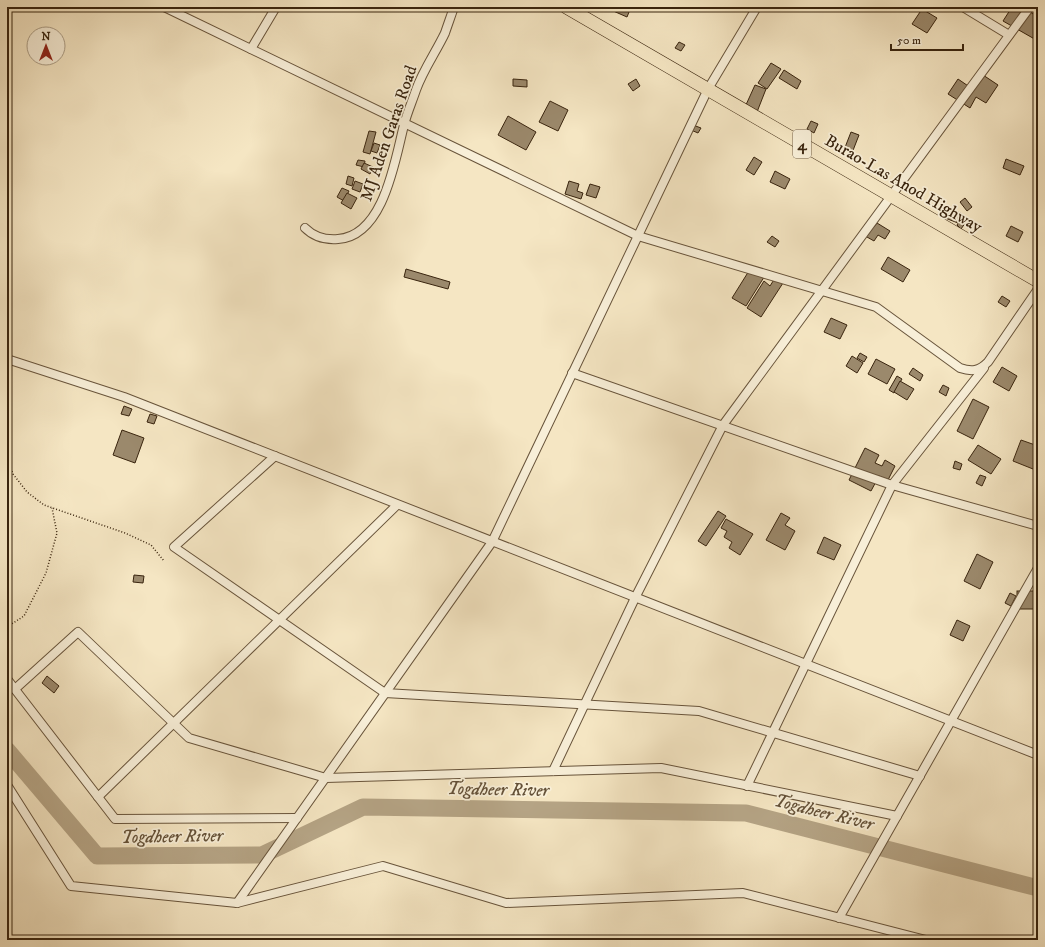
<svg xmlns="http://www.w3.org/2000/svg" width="1045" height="947" font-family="'IM FELL DW Pica',serif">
<rect width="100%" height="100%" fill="#f5e6c3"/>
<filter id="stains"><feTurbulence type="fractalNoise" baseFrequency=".005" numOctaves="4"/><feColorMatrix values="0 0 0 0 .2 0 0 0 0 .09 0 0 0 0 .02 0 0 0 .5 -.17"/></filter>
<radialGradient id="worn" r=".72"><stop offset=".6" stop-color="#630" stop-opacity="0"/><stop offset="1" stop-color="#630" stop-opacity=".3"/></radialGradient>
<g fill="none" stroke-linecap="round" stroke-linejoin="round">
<polyline stroke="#b5a485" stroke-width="17" points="7,750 97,856 262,855 363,807 746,813 1038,888"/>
</g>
<g fill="#9b896c" stroke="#39240e">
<polygon points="612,7 631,7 627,17 611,10"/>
<polygon points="1012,7 1022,7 1038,17 1038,41 1003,21"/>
<polygon points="922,9 937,18 927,33 912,24"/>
<polygon points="679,42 685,45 681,51 675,48"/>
<polygon points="771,63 781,69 767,89 758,83"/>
<polygon points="784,70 801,81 797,89 779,78"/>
<polygon points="983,75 998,85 986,103 976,97 970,108 948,94 958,79 974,90"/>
<polygon points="513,79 527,80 527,87 513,86"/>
<polygon points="636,79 640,86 633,91 628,84"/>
<polygon points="755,85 766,89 757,112 745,107"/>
<polygon points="550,101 568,110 558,131 539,122"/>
<polygon points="508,116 536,132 526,150 498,135"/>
<polygon points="811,121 818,124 814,133 807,129"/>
<polygon points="693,125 701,128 698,133 691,130"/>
<polygon points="369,131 376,132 370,154 363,152"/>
<polygon points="851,132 859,135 852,153 844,150"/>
<polygon points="374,143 380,145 377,153 371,151"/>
<polygon points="754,157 762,162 754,175 746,170"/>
<polygon points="1006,159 1024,166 1020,175 1003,168"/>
<polygon points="358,160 365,161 364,167 356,165"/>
<polygon points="364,163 373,167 370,174 361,169"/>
<polygon points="775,171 790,179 785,189 770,182"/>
<polygon points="348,176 354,178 352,186 346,184"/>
<polygon points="355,181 363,184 360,192 352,189"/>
<polygon points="569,181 579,184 577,191 583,193 581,199 565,194"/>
<polygon points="590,184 600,187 596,198 586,195"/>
<polygon points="342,188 349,191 344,201 337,197"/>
<polygon points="347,193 357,198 351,209 341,203"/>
<polygon points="965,198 972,207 967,211 960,202"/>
<polygon points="943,208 961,213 958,223 940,216"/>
<polygon points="964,215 968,219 961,229 957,225"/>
<polygon points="866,223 874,227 877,223 890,231 885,239 878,235 874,241 860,233"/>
<polygon points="1011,226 1023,232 1018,242 1006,236"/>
<polygon points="772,236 779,241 775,247 767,242"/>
<polygon points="888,257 910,270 903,282 881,269"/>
<polygon points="752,266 766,274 746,306 732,298"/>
<polygon points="406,269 450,282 448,289 404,277"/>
<polygon points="775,278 783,283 761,317 747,308 764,281 770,286"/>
<polygon points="1002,296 1010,301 1006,307 998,302"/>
<polygon points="831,318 847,325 840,339 824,332"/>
<polygon points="860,353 867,357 864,362 857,358"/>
<polygon points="852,356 863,363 857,373 846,366"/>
<polygon points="876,359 895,369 887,384 868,374"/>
<polygon points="1002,367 1017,376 1009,391 993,382"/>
<polygon points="913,368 923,375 920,381 909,374"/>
<polygon points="897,376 902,379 894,393 889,390"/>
<polygon points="900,381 914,389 907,400 894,392"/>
<polygon points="943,385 949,388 946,396 939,392"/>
<polygon points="973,399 989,407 973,439 957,431"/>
<polygon points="124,406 132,409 129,416 121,414"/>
<polygon points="150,414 157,416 154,424 147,422"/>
<polygon points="122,430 144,438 135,463 113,455"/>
<polygon points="1021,440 1038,446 1038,456 1033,469 1013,461"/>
<polygon points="978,445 1001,459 991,474 968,460"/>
<polygon points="865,448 879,455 875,463 882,466 885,460 895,466 888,480 879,476 871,491 849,480"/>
<polygon points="955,461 962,464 960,470 953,468"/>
<polygon points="980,475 986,477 982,486 976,483"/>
<polygon points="718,511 726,516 706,546 698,541"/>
<polygon points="781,513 790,518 785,525 795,531 785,550 766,540"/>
<polygon points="726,519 753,534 740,555 729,548 732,542 724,537 727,531 721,528"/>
<polygon points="824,537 841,545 834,560 817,553"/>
<polygon points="977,554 993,562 980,589 964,581"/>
<polygon points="134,575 144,576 143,583 133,582"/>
<rect x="1017" y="591" width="21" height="18"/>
<polygon points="1010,593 1016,596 1011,606 1005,603"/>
<polygon points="957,620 970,626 963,641 950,635"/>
<polygon points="47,676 59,686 54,693 42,683"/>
</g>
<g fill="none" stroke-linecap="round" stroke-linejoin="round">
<g stroke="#68543b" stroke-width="10">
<g id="minor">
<path d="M164,7L638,236L876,307L960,368C972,372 979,371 988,362L1038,289"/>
<polyline points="963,7 1009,35"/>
<polyline points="251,49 276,7"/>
<path d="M305,228C314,237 326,240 338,239C384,236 395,160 404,125C407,113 412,102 416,90C423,70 436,52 445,33C448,24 451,16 454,7"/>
<polyline points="7,359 124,397 1038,755"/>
<polyline points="572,373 892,485 1038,526"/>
<polyline points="275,456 174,547 385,693 699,711 920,776"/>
<polyline points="7,679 115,819 297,818"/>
<polyline points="15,689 78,632 189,738 326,778 661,768 897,816"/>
<polyline points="553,771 635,598 723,425 1030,7"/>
<polyline points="7,785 71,886 237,903 383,866 506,903 743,893 926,940"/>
<polyline points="747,786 892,485 984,368"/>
<polyline points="98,797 397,505"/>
<polyline points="237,903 492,542 708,89 757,7"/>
<polyline points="839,918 1038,568"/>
</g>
</g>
<g stroke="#39240e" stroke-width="14">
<polyline id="trunk" points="566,7 1038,281"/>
</g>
<g stroke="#39240e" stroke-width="1.5" stroke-dasharray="1 2" stroke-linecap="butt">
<polyline points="7,457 13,474 27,492 44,505 125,533 151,545 164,561"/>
<polyline points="7,627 24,616 46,573 57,533 52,508"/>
</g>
<use href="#minor" stroke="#f8efd8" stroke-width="8"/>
<use href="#trunk" stroke="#f5e6c3" stroke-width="13"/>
</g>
<g text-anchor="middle" stroke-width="3.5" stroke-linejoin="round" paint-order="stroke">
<rect fill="#f8efd8" stroke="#72614b" stroke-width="1" x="793" y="130" width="18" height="28" rx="3"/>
<g font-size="16" font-weight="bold" fill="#39240e">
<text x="802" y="150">4</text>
</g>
<g font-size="17" fill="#39240e" stroke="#f8efd8">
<text transform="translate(388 133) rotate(-71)" y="6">MJ Aden Garas Road</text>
<text transform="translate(904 183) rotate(30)" y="6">Burao-Las Anod Highway</text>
</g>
<g font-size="18" font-style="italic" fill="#645138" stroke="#f8efd8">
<text transform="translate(498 789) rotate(1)" y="6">Togdheer River</text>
<text transform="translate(824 812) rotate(14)" y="6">Togdheer River</text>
<text transform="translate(172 836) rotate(-1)" y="6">Togdheer River</text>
</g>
</g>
<rect width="1045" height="947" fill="none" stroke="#f5e6c3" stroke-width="24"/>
<rect x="8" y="8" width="1029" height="931" fill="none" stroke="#39240e" stroke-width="2"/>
<rect x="12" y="12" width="1021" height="923" fill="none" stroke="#39240e"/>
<g transform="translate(46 46)"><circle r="19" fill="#f8efd8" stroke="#ac9e87"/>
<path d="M0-3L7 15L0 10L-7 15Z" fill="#8f2418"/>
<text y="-6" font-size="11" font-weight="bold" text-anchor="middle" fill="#39240e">N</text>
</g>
<path d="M891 44v6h72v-6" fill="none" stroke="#39240e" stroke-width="2"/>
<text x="897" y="44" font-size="12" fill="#39240e" stroke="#f8efd8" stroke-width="3" paint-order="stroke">50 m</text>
<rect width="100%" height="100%" filter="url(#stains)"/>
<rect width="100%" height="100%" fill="url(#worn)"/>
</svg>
